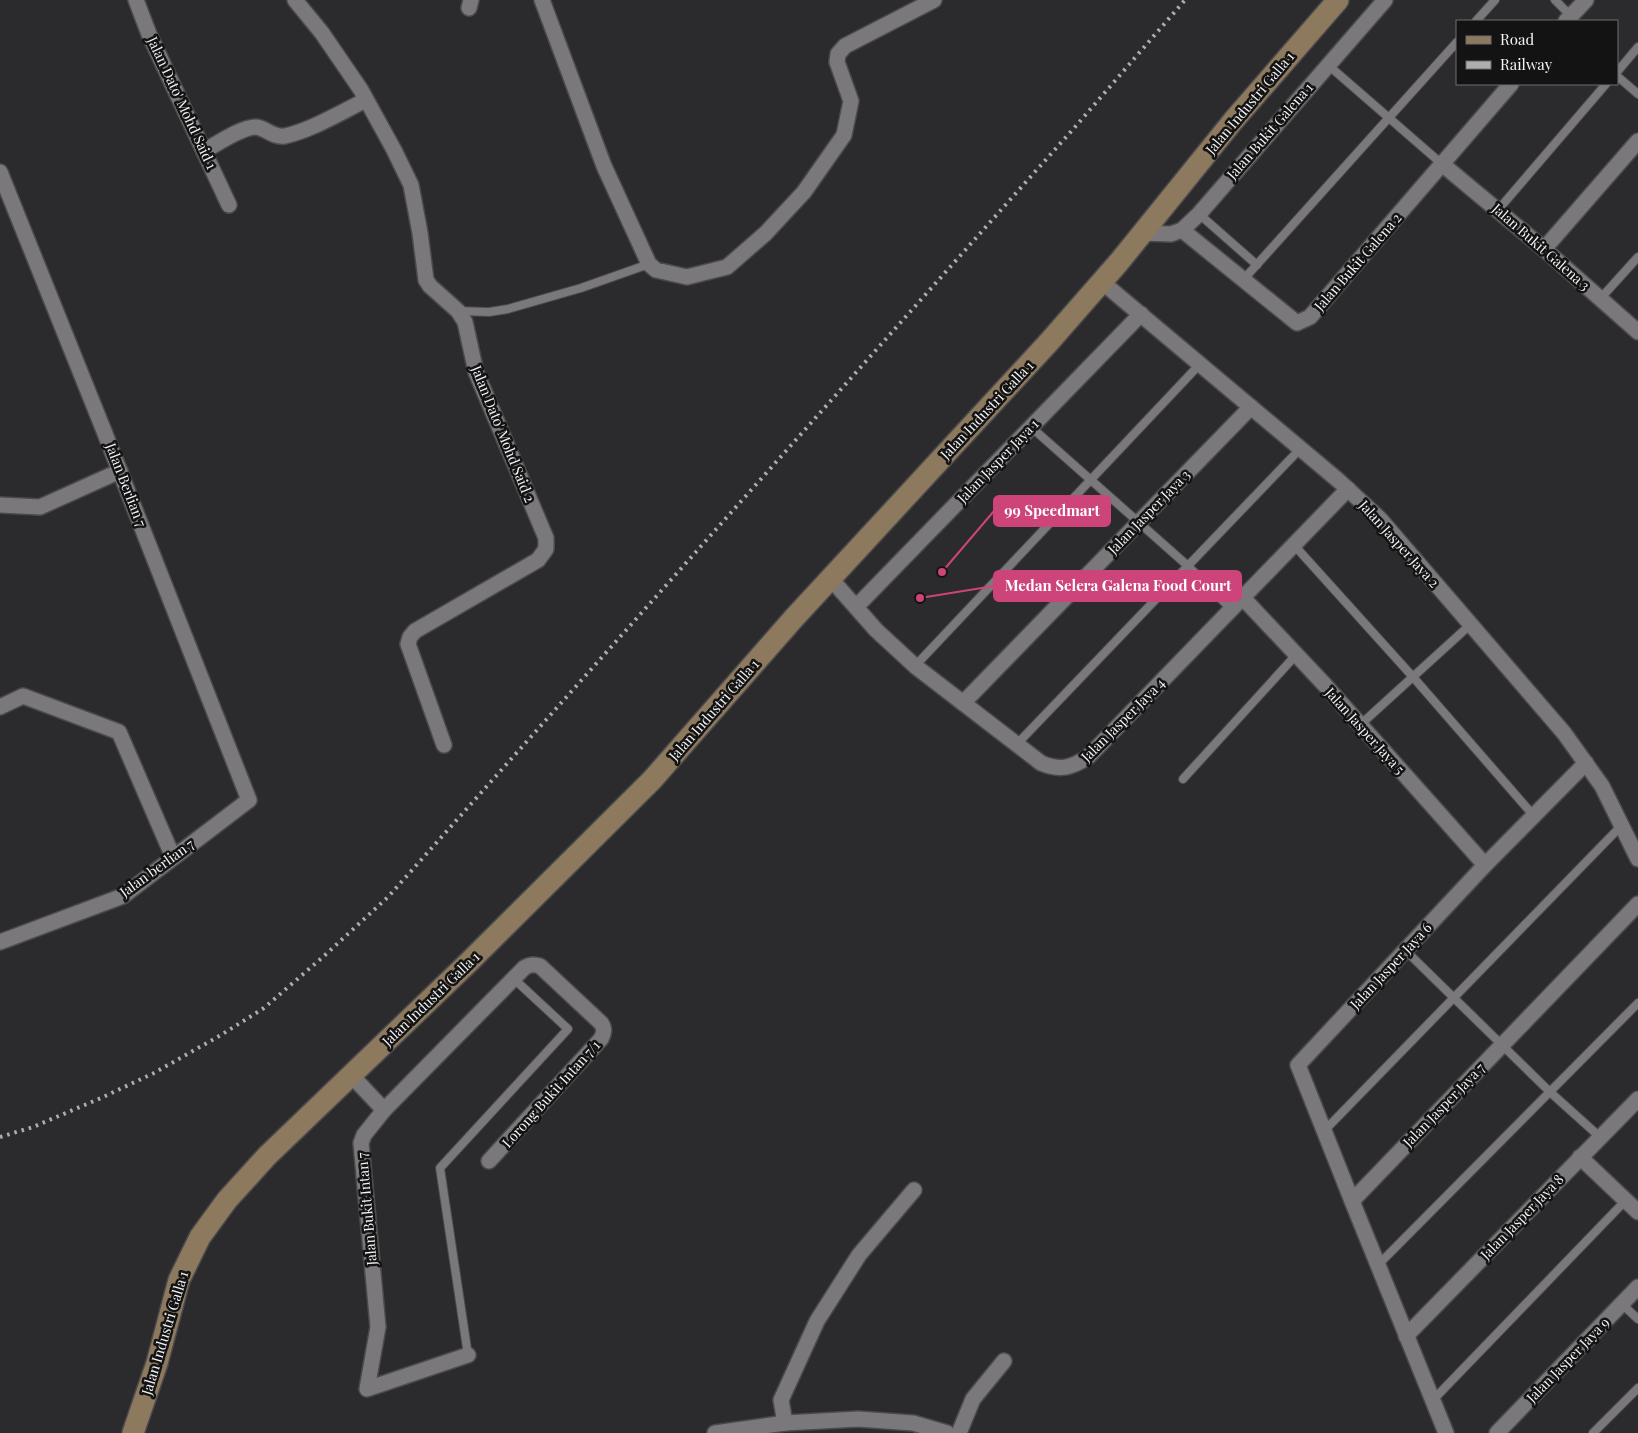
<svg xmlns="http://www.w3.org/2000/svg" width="1638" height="1433" font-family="'Playfair Display',serif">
<rect width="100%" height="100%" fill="#2b2a2c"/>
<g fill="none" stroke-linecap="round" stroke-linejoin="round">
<g stroke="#4a494b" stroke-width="10">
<g id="lane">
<polyline points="1555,0 1571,16"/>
<polyline points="1476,21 1495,0"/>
<polyline points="1328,65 1442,164"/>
<polyline points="1617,72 1638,47"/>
<polyline points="1617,76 1638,94"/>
<polyline points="1498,210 1606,84"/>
<polyline points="1199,214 1257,265"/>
<polyline points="1243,280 1457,42"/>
<polyline points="1600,299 1638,257"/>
<polyline points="458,311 489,312 508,309 581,288 649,264"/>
<polyline points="1031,427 1188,566 1232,610"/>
<polyline points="1294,545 1413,677 1534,816"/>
<polyline points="915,666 1200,364"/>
<polyline points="1360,725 1471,624"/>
<polyline points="1017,744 1300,449"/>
<polyline points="1183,779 1296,655"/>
<polyline points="1405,950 1550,1092 1600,1137"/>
<polyline points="1325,1130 1622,825"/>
<polyline points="1377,1266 1638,1003"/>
<polyline points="1622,1304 1638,1319"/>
<polyline points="468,1355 440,1168 568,1029 513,978"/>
<polyline points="1433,1400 1626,1200"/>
<polyline points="1593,1433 1638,1388"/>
</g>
</g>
<g stroke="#4a494b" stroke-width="18">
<g id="street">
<polyline points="136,0 149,34 229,205"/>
<polyline points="295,0 322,33 361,90 394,150 411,185 420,233 426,280 430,286 458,311 465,322 476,372 546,538 546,549 538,560 415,631 410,637 408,644 444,745"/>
<polyline points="542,0 604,166 649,264 656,270 687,277 727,267 766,233 804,192 844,135 851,101 837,62 838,54 845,46 934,0"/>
<polyline points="469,8 471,0"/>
<polyline points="1566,21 1586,0"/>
<path d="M204,151C217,144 241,127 256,127C266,128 273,138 285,136C312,130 341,112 366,100"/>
<polyline points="1442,164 1544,249 1638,332"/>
<polyline points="0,172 104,431 249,800 123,896 0,942"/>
<polyline points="1182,230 1297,323 1310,317 1511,84"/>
<polyline points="1142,233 1171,234 1182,230 1199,214 1385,0"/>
<polyline points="1544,249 1638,141"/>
<polyline points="1102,282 1339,481 1380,519 1564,733 1602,786 1638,859"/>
<polyline points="0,505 40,507 120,471"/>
<path d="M831,579L876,630L915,666L1041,763C1060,771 1071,768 1088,757L1348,489"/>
<polyline points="1243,598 1324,684 1485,865"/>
<polyline points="856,607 1141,314"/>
<polyline points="963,703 1251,407"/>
<polyline points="0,707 23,696 119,732 173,857"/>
<polyline points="352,1076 384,1110"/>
<polyline points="1580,1157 1638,1212"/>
<polyline points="1352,1201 1298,1065 1485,865 1586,763"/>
<polyline points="1406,1336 1638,1099"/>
<path d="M468,1355L367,1389L378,1327L361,1143L364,1135L384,1110L524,968C530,964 534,964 540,966L601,1023C605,1029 604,1033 601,1039L489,1161"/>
<polyline points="785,1423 781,1400 817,1321 859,1255 914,1190"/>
<polyline points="715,1433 785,1423 858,1419 913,1423 947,1433"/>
<polyline points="959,1433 973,1399 1004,1361"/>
<polyline points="1446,1433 1352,1201 1638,904"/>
<polyline points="1497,1433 1638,1287"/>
</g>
</g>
<g stroke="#4a494b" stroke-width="24">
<polyline id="secondary" points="133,1433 157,1363 179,1280 200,1237 227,1200 267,1156 469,962 652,780 794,618 1049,342 1119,262 1233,121 1338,0"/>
</g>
<use href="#lane" stroke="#7a787b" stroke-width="8"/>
<use href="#street" stroke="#7a787b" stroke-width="15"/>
<use href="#secondary" stroke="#8c795e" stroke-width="21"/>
<polyline stroke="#aeadaf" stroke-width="4" stroke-dasharray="2.5 5" stroke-linecap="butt" points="0,1137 33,1127 101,1098 154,1073 221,1035 264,1008 324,956 388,897 1075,127 1185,0"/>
</g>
<g text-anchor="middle" stroke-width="5" stroke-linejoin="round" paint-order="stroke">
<g font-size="14" fill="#f4f3f5" stroke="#141314">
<text transform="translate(182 103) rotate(65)" y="5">Jalan Dato' Mohd Said 1</text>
<text transform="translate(1250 103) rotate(-50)" y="5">Jalan Industri Galla 1</text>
<text transform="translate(1270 131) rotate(-49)" y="5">Jalan Bukit Galena 1</text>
<text transform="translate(1541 247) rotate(41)" y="5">Jalan Bukit Galena 3</text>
<text transform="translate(1358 262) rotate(-49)" y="5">Jalan Bukit Galena 2</text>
<text transform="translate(987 410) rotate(-47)" y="5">Jalan Industri Galla 1</text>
<text transform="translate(503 434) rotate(68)" y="5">Jalan Dato' Mohd Said 2</text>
<text transform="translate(998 461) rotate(-46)" y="5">Jalan Jasper Jaya 1</text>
<text transform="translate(126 485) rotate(69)" y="5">Jalan Berlian 7</text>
<text transform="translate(1149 512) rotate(-46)" y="5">Jalan Jasper Jaya 3</text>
<text transform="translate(1399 544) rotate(48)" y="5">Jalan Jasper Jaya 2</text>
<text transform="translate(714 710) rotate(-49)" y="5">Jalan Industri Galla 1</text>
<text transform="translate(1123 720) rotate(-45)" y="5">Jalan Jasper Jaya 4</text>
<text transform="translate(1365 731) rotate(48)" y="5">Jalan Jasper Jaya 5</text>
<text transform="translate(157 868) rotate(-36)" y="5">Jalan berlian 7</text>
<text transform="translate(1391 966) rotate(-47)" y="5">Jalan Jasper Jaya 6</text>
<text transform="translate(431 999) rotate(-44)" y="5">Jalan Industri Galla 1</text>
<text transform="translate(551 1094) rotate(-48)" y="5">Lorong Bukit Intan 7/1</text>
<text transform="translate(1444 1105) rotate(-46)" y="5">Jalan Jasper Jaya 7</text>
<text transform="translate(367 1209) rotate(-95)" y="5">Jalan Bukit Intan 7</text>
<text transform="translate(1522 1217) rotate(-46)" y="5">Jalan Jasper Jaya 8</text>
<text transform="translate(165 1333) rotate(-73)" y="5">Jalan Industri Galla 1</text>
<text transform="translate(1568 1360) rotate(-46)" y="5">Jalan Jasper Jaya 9</text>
</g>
</g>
<path fill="none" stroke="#cc447a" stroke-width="2" d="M942 572L994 511M920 598L994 586"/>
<g fill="#cc447a" stroke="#141314" stroke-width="2">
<circle cx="942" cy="572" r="5"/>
<circle cx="920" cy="598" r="5"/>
</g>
<g fill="#cc447a" stroke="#cc447a" stroke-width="2">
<rect x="994" y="496" width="116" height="30" rx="5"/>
<rect x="994" y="571" width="247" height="30" rx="5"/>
</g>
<g font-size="15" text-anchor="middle" font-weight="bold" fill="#fff">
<text x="1052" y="516">99 Speedmart</text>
<text x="1118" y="591">Medan Selera Galena Food Court</text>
</g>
<rect x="1456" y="20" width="162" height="65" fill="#141314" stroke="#6e6d6e"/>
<rect x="1466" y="36" width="25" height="8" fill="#8c795e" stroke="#6e6d6e"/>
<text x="1500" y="45" font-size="15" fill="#f4f3f5">Road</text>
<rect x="1466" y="61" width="25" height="8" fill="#aeadaf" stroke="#6e6d6e"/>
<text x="1500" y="70" font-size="15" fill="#f4f3f5">Railway</text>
</svg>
